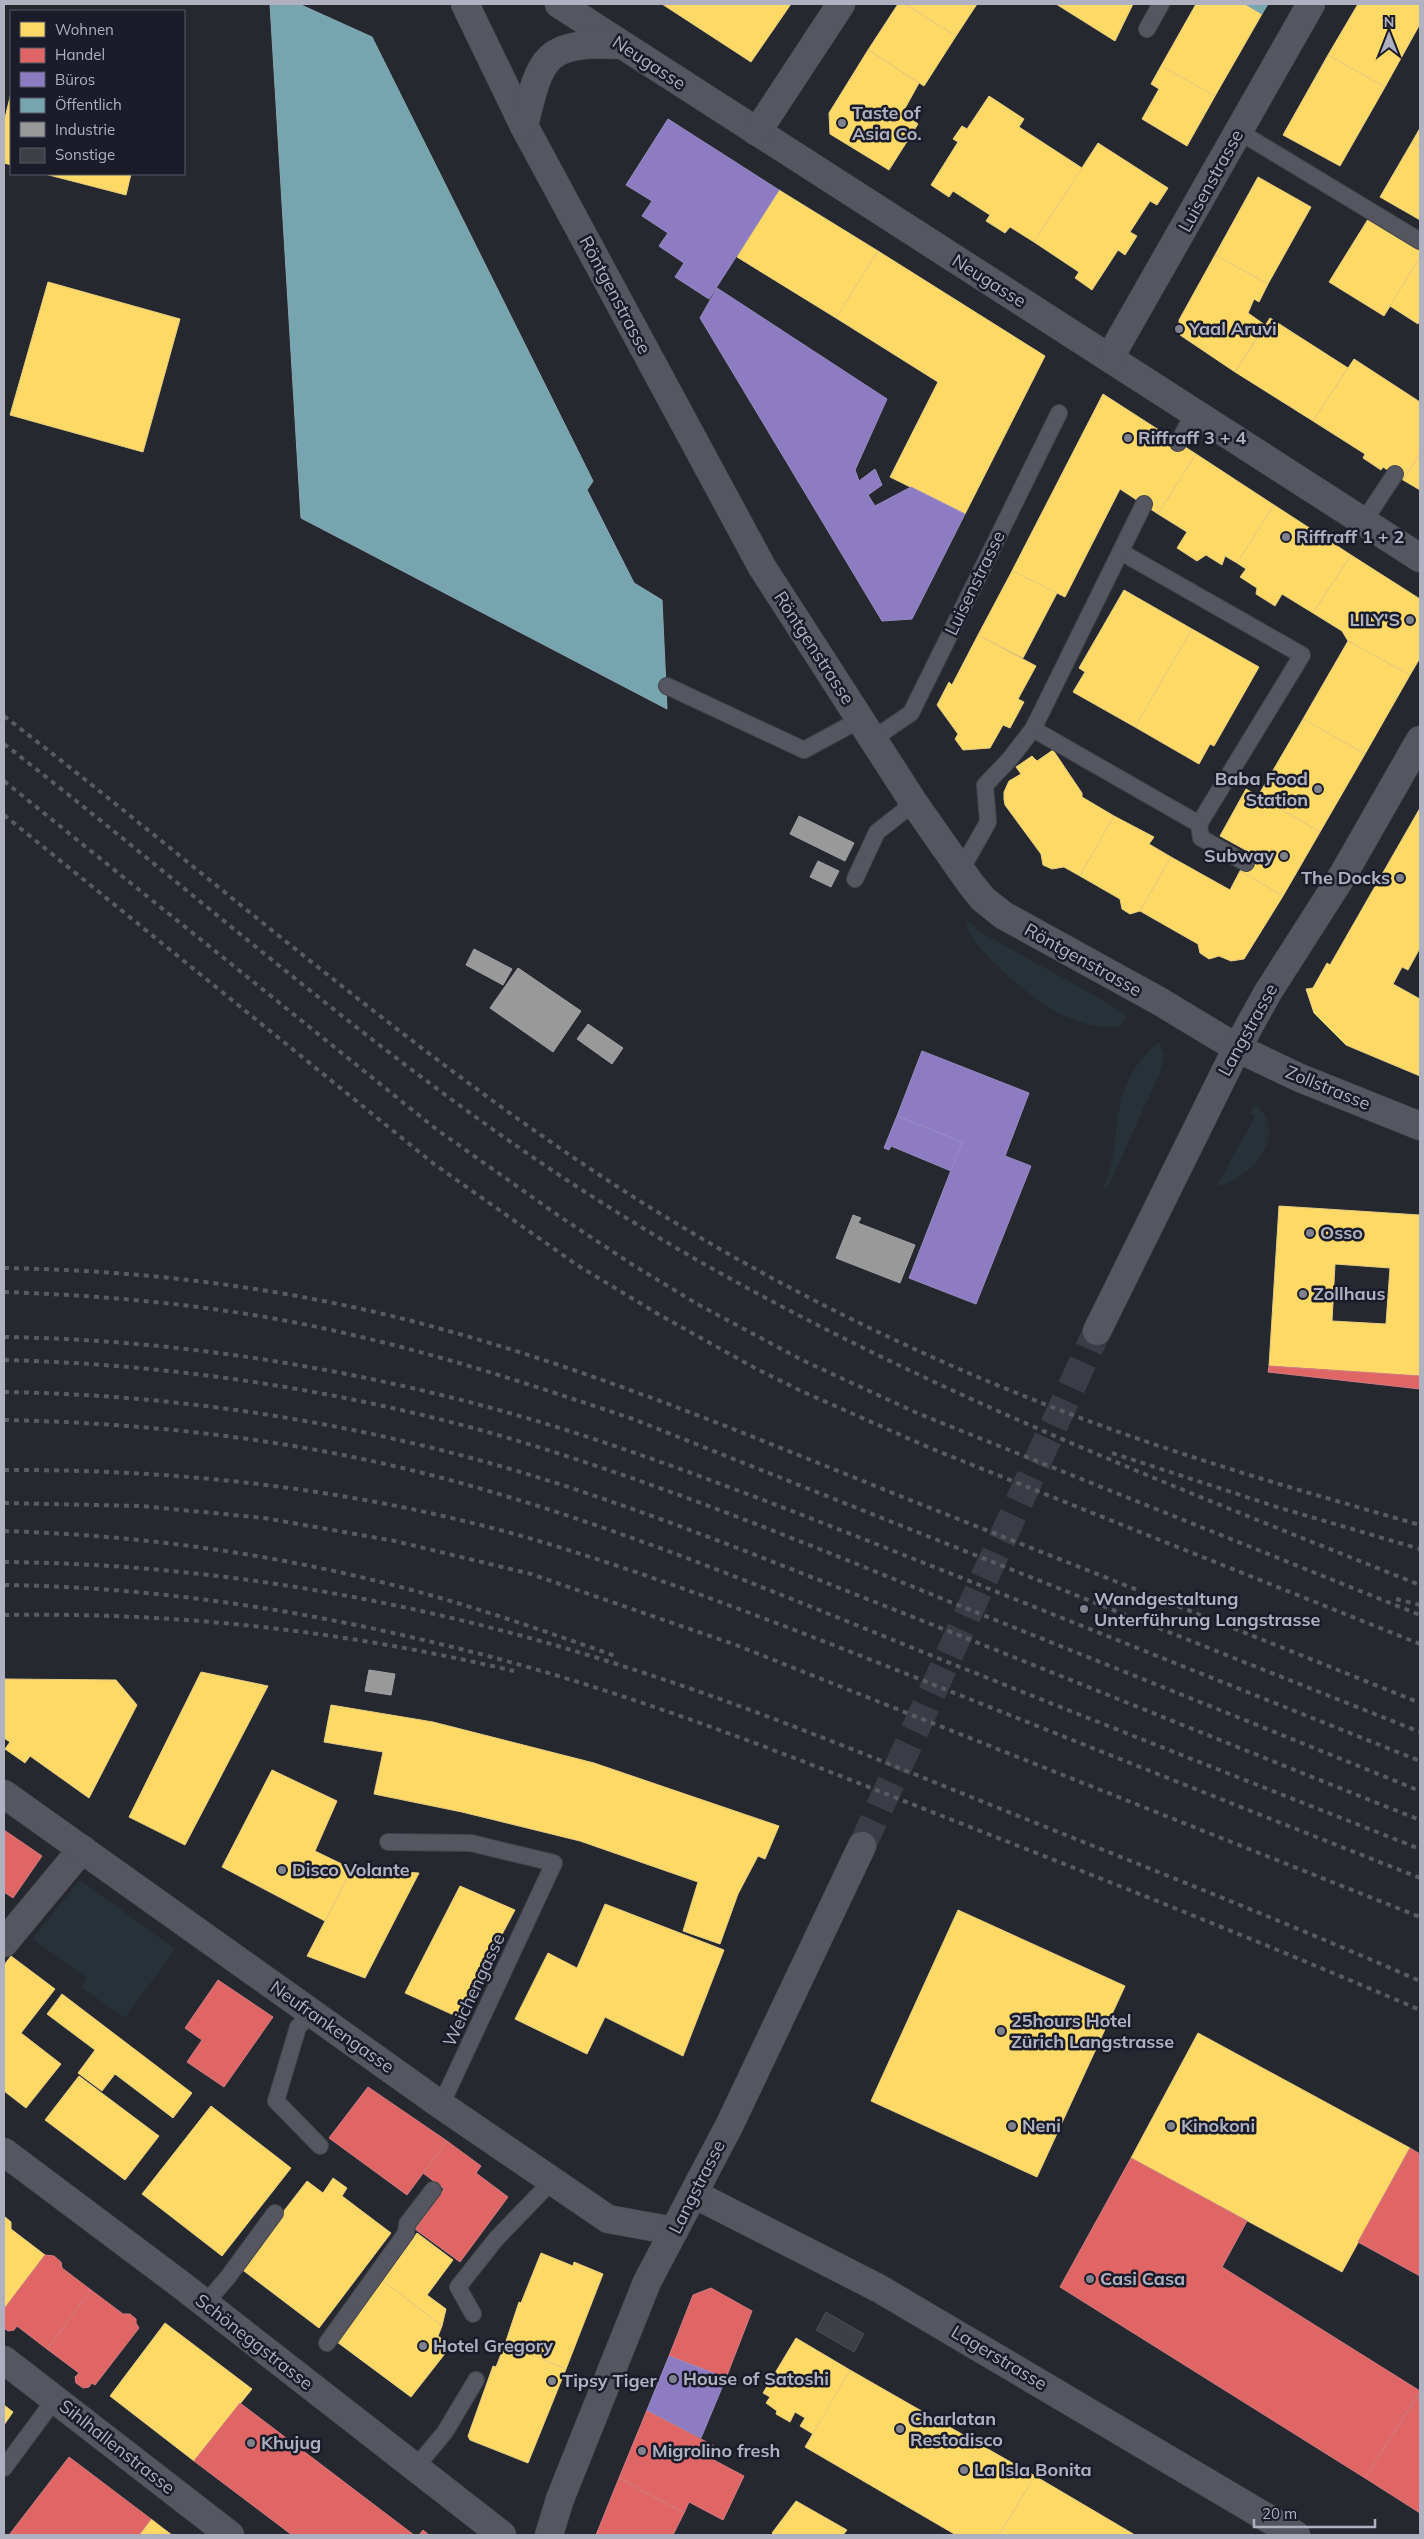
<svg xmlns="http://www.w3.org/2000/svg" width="1424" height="2539" font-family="Mulish,sans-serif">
<rect width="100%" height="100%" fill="#262830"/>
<g fill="#273238">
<path d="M967,920L982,933L1111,1005L1127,1016L1122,1025C1102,1031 1075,1022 1056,1012C1037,1002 961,942 967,920Z"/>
<path d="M1159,1042L1164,1054L1162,1068L1107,1189L1104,1188C1126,1129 1104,1089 1159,1042Z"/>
<path d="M1256,1105C1290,1136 1249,1180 1216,1187L1252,1122L1255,1116L1250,1113Z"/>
<polygon points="80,1880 175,1949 125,2018 81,1987 87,1978 32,1939"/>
</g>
<g fill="#ffd966" stroke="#e7cd81" fill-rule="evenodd">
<polygon points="662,4 791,4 751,62"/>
<polygon points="898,4 905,4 956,36 924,86 868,50"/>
<polygon points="905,4 977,4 956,36"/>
<polygon points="1056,4 1133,4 1115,41"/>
<polygon points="1196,4 1245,4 1262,14 1215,96 1161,66"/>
<polygon points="1358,4 1420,4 1420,24 1385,87 1328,55"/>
<polygon points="868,50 919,83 903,112 918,124 889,170 830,134 829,113"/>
<polygon points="1328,55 1385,87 1340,166 1283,135"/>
<polygon points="1161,66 1215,96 1187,146 1142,119 1159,89 1151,84"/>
<polygon points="11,93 11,165 4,163 4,122"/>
<polygon points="989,96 1024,119 1019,127 1082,168 1034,242 1010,227 1005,233 986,221 990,215 953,191 949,197 931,185 958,142 953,139 962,126 967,129"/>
<polygon points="1420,128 1420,147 1412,142"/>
<polygon points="1412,142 1420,147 1420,220 1380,197"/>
<polygon points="1098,143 1168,188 1157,205 1150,201 1130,232 1137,236 1125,255 1118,250 1092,290 1075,278 1079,272 1034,242"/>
<polygon points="45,174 131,174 126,195"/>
<polygon points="1258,177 1311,207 1268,284 1215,255"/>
<polygon points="779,190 878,251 836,318 737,257"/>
<polygon points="1370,216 1420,247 1420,257 1384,316 1329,282"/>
<polygon points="878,251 1045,356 965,514 890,477 938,382 836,318"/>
<polygon points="1215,255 1268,284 1259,302 1254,299 1248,313 1265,325 1235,372 1180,335 1179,320"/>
<polygon points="1420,257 1420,320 1418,324 1390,306"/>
<polygon points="48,282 180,319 143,452 10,415"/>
<polygon points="1270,318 1348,368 1313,421 1235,372"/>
<polygon points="1354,359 1420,402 1420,454 1403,480 1383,467 1381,470 1363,458 1365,454 1313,421"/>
<polygon points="1103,394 1196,454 1158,514 1120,489 1065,597 1012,571"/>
<polygon points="1196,454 1274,505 1237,563 1225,556 1222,565 1206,555 1197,561 1177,548 1187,532 1158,514"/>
<polygon points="1420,454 1420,490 1403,480"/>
<polygon points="1274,505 1351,555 1313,613 1282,594 1275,606 1256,594 1257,588 1240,577 1246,569 1237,563"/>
<polygon points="1351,555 1420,599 1420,658 1410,675 1348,641 1342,631 1313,613"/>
<polygon points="1012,571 1057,593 1023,658 978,635"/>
<polygon points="1124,590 1192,629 1135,727 1073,692 1085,672 1079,668"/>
<polygon points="1192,629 1259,667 1214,746 1210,744 1199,764 1135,727"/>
<polygon points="978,635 1036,666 1018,699 1024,702 1010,728 1003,725 990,748 963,750 955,739 958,734 937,705 949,682 952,685"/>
<polygon points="1348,641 1410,675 1365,754 1303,719"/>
<polygon points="1303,719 1365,754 1320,832 1258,796"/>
<polygon points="1053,750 1082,793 1082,797 1114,816 1080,876 1064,867 1052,869 1043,865 1041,854 1005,805 1004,799 1004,792 1009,781 1021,774 1016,767 1032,756 1037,761"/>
<polygon points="1246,789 1320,832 1283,896 1240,871 1251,853 1220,836"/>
<polygon points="1420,808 1420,948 1408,970 1402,967 1393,984 1420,999 1420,1076 1346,1045 1314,1013 1306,989 1313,988 1327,963 1330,965"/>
<polygon points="1114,816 1154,837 1149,844 1171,857 1140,911 1130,914 1122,909 1120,899 1080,876"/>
<polygon points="1171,857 1230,890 1240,871 1283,896 1244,959 1231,961 1219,956 1209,959 1200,953 1198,944 1140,911"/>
<path d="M1279,1206L1420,1215V1376L1269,1366ZM1335,1264L1390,1268L1386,1324L1332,1321Z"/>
<polygon points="201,1672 268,1686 185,1845 129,1817"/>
<polygon points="4,1679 116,1680 137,1705 89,1798 30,1756 25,1763 5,1749 10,1742 4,1738"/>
<polygon points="331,1705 433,1722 594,1763 779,1826 765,1859 758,1856 738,1894 720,1944 683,1931 698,1882 580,1841 462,1812 374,1794 383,1752 324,1742"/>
<polygon points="272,1770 337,1801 315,1851 352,1869 325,1921 222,1867"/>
<polygon points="352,1869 419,1873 365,1978 307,1956"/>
<polygon points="460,1886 515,1910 458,2017 405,1993"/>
<polygon points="605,1904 724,1950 683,2056 605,2017 587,2054 515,2019 548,1953 577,1968"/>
<polygon points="958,1910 1125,1986 1037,2177 871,2101"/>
<polygon points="11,1956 55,1989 21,2033 61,2064 26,2108 4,2091 4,1965"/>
<polygon points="62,1994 192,2093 173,2118 115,2074 102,2091 78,2073 95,2050 47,2014"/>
<polygon points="1198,2033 1410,2148 1342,2272 1131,2158"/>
<polygon points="79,2076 159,2136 125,2180 45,2120"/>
<polygon points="211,2106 291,2168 222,2256 142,2194"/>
<polygon points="333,2178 347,2188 342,2196 391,2233 319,2328 240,2268 307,2181 323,2193"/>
<polygon points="4,2216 11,2222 11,2229 45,2255 4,2309"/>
<polygon points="417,2233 453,2260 427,2295 446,2309 442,2326 382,2280"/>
<polygon points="541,2253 573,2266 574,2262 603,2274 566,2369 505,2344 519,2302 521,2303"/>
<polygon points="382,2280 442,2326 438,2336 451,2346 411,2397 337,2342"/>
<polygon points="165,2323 252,2389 194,2461 110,2396"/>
<polygon points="796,2338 850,2370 813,2434 800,2426 805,2418 795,2412 790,2422 776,2414 777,2411 766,2403 770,2397 763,2393"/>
<polygon points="505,2344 566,2369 528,2463 470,2440 468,2436 493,2366 496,2367"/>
<polygon points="850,2370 1035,2476 999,2535 956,2535 805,2447"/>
<polygon points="4,2405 13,2412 4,2425"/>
<polygon points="1035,2476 1113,2522 1135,2535 999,2535"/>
<polygon points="796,2501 847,2530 843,2535 774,2535 772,2533"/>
<polygon points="151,2519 164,2529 172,2535 139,2535"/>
</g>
<g fill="#e06666" stroke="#d17c81">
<polygon points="1269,1366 1420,1376 1420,1389 1268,1372"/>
<polygon points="4,1830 42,1856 13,1898 4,1892"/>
<polygon points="218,1980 273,2017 224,2087 187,2062 202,2040 185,2028"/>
<polygon points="368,2087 447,2141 407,2195 329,2138"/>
<polygon points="447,2141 481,2166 476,2173 508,2197 460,2262 415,2229 444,2189 423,2173"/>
<polygon points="1410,2148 1420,2154 1420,2276 1358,2242"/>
<polygon points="1131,2158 1247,2221 1222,2267 1420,2391 1365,2478 1060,2287"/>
<polygon points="45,2255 54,2256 61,2262 62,2268 91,2290 47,2349 17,2326 14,2330 8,2331 4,2328 4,2309"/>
<polygon points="711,2288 752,2311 726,2378 669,2356 693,2295"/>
<polygon points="91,2290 123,2314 130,2314 136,2319 136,2323 139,2328 95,2385 92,2383 89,2387 83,2388 76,2383 75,2377 79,2373 47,2349"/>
<polygon points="1420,2392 1420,2513 1365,2478"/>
<polygon points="240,2403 414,2535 292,2535 194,2461"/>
<polygon points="647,2410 714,2446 708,2457 744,2476 723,2520 689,2502 684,2513 619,2478"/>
<polygon points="69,2457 151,2519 139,2535 9,2535"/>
<polygon points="619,2478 684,2513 673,2535 596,2535"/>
<polygon points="423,2530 429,2535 419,2535"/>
</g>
<g fill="#8e7cc3" stroke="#988cc2">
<polygon points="668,119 779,190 709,299 675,277 684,263 659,246 668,233 642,216 652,201 626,185"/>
<polygon points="717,288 887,399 855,470 859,481 875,469 882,485 868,495 875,506 911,487 965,514 912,619 882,621 700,318"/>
<polygon points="922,1051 1029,1093 1005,1156 1031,1166 976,1304 909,1278 962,1142 897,1116"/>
<polygon points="897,1116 962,1142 951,1171 891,1146 889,1150 884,1148"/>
<polygon points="669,2356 726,2378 701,2438 647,2410"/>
</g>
<g fill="#76a5af" stroke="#87a9b4">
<polygon points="270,4 299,4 372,37 593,481 587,490 634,583 662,600 667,709 301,518"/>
<polygon points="1245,4 1268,4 1262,14"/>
</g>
<g fill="#999" stroke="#a0a0a5">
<polygon points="799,816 854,843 845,861 790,834"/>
<polygon points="818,861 839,871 831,887 810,877"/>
<polygon points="474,949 512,969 503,985 466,965"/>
<polygon points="518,968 581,1011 553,1052 490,1008"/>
<polygon points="588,1024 623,1048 612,1064 577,1039"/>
<polygon points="853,1215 861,1218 858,1223 915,1245 900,1283 836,1258"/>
<polygon points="369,1670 395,1674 391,1695 365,1691"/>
</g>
<polygon fill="#3e4046" stroke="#4d4f57" points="826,2312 864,2334 854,2352 816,2330"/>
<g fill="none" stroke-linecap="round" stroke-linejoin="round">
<polyline stroke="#3b3d46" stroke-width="28" stroke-dasharray="28 14" stroke-linecap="butt" points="862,1846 1097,1331"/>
<g stroke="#43444b" stroke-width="18">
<g id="service">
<polyline points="1147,29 1161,4"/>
<polyline points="1238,131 1420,241"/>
<polyline points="1178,443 1194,413"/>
<polyline points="1364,521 1395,474"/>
<polyline points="1121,552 1302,655 1199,824"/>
<polyline points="667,686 804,750 861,719"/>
<polyline points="1033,729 1199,824 1201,838 1246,863"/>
<polyline points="873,739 911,713 1059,413"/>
<polyline points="961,870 988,822 985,785 1009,760 1033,729 1144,504"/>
<polyline points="855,879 877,832 914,803"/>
<polyline points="388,1842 471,1843 554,1863 441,2105"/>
<polyline points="313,2013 298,2027 276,2101 320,2146"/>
<polyline points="205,2304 228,2277 275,2213"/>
<polyline points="473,2314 458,2287 496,2239 552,2181"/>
<polyline points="327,2343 406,2233 407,2224 433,2190"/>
<polyline points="4,2468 55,2399"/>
<polyline points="415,2468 445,2432 476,2380"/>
</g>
</g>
<g stroke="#43444b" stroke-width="29">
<g id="minor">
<polyline points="465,4 524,126 762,567 914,803 970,883 983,899 1003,915 1159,1001 1237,1048 1300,1078 1420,1126"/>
<polyline points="559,4 1420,558"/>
<path d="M524,126C541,54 545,42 622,45"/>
<polyline points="757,132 841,4"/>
<polyline points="1110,357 1311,4"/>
<polyline points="4,1943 82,1849"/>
<polyline points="4,2360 230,2535"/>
</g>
</g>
<g stroke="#43444b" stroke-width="29">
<g id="tertiary">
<polyline points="1097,1331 1237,1048 1268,992 1344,873 1420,740"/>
<polyline points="4,1794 441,2105 608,2219 674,2231"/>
<polyline points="4,2152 180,2284 502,2535"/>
<polyline points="694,2194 880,2289 1296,2535"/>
<polyline points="549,2535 560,2499 647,2282 730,2124 862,1846"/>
</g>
</g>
<use href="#service" stroke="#55565f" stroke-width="16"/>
<use href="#minor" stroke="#55565f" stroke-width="28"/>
<use href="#tertiary" stroke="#55565f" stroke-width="28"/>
<g stroke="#595b62" stroke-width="4" stroke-dasharray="5 5" stroke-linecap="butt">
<path d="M4,716C209,874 403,1048 621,1189C758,1277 906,1351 1057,1409C1175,1455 1298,1490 1420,1525"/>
<path d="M4,744C208,902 400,1078 620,1214C871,1370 1147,1476 1420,1585"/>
<polyline points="4,781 436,1129 559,1216 633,1265 699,1305 802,1360 917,1413 1420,1615"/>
<polyline points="4,815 434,1164 577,1265 658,1314 753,1367 799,1390 930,1448 1420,1644"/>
<path d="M4,1268C128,1270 254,1284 375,1312C558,1355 731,1428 905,1498C1077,1566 1249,1634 1420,1703"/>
<path d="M4,1292C122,1296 242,1308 357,1336C451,1358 541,1388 633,1419L1420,1732"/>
<path d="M4,1337C191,1340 384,1373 563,1429C698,1472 830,1526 962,1578C1115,1639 1267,1700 1420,1761"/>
<path d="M4,1360C165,1364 329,1388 484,1431C643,1476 795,1539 948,1601C1105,1664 1263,1727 1420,1791"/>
<path d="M4,1392C191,1395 378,1426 556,1483C677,1522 795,1571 913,1617C1082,1684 1251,1753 1420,1820"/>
<path d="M4,1420C143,1423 283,1438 419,1472C598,1517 769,1590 940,1659C1100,1723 1260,1786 1420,1849"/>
<polyline points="1112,1453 1277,1507 1420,1549"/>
<path d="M4,1470C188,1469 373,1491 549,1544C690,1587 826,1642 962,1696C1115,1757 1268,1818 1420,1878"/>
<polyline points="4,1503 141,1506 264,1518 395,1541 531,1574 736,1645 1420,1917"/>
<path d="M4,1531C130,1535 255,1551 377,1581C459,1601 539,1629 618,1657"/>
<path d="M4,1562C218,1564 432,1603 635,1670C756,1709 874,1758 991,1805C1135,1863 1279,1919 1420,1981"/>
<path d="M4,1585C150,1587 298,1609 440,1644C613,1685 778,1751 942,1816C1103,1879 1262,1942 1420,2010"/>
<polyline points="1396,1599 1420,1605"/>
<path d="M4,1615C179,1612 344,1631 514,1671"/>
</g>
</g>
<g fill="#7f818e" stroke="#1a1c29" stroke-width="2">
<circle cx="842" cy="123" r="5"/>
<circle cx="1179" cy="329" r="5"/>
<circle cx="1128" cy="438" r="5"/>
<circle cx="1286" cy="537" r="5"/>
<circle cx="1410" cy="620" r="5"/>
<circle cx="1318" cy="789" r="5"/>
<circle cx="1284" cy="856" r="5"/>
<circle cx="1400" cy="878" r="5"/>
<circle cx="1310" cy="1233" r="5"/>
<circle cx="1303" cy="1294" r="5"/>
<circle cx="1084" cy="1609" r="5"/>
<circle cx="282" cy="1870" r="5"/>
<circle cx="1001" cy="2031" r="5"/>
<circle cx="1012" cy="2126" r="5"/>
<circle cx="1171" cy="2126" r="5"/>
<circle cx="1090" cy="2279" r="5"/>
<circle cx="423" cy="2346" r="5"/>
<circle cx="673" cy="2379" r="5"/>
<circle cx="552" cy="2381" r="5"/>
<circle cx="900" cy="2429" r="5"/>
<circle cx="251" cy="2443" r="5"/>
<circle cx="642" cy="2451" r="5"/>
<circle cx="964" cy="2470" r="5"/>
</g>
<g text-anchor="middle" stroke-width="5" stroke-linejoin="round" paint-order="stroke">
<g font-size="18" fill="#afb1c1" stroke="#1a1c29">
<text transform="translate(649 63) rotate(33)" y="6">Neugasse</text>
<text transform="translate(1211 181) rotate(-61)" y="6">Luisenstrasse</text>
<text transform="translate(989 281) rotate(32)" y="6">Neugasse</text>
<text transform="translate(615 295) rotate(62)" y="6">Röntgenstrasse</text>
<text transform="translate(975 583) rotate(-64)" y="6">Luisenstrasse</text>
<text transform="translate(814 648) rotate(57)" y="6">Röntgenstrasse</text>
<text transform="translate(1083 960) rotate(29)" y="6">Röntgenstrasse</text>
<text transform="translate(1248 1030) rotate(-61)" y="6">Langstrasse</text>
<text transform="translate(1328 1088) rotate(22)" y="6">Zollstrasse</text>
<text transform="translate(474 1990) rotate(-65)" y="6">Weichengasse</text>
<text transform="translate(332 2027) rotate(35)" y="6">Neufrankengasse</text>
<text transform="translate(697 2187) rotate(-63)" y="6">Langstrasse</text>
<text transform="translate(254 2342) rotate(38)" y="6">Schöneggstrasse</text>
<text transform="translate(999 2358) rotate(31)" y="6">Lagerstrasse</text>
<text transform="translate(117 2447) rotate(38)" y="6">Sihlhallenstrasse</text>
</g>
<g font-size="18" font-weight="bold" fill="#afb1c1" stroke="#1a1c29" text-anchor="start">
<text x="852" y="119">Taste of<tspan x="852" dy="21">Asia Co.</tspan></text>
<text x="1189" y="335">Yaal Aruvi</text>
<text x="1138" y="444">Riffraff 3 + 4</text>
<text x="1296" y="543">Riffraff 1 + 2</text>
<text x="1400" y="626" text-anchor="end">LILY'S</text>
<text x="1308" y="785" text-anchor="end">Baba Food<tspan x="1308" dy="21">Station</tspan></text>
<text x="1274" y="862" text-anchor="end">Subway</text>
<text x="1390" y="884" text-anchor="end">The Docks</text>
<text x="1320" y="1239">Osso</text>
<text x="1313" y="1300">Zollhaus</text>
<text x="1094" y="1605">Wandgestaltung<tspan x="1094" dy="21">Unterführung Langstrasse</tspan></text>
<text x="292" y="1876">Disco Volante</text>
<text x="1011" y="2027">25hours Hotel<tspan x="1011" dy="21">Zürich Langstrasse</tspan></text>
<text x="1022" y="2132">Neni</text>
<text x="1181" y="2132">Kinokoni</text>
<text x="1100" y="2285">Casi Casa</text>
<text x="433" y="2352">Hotel Gregory</text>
<text x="683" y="2385">House of Satoshi</text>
<text x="562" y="2387">Tipsy Tiger</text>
<text x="910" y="2425">Charlatan<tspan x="910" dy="21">Restodisco</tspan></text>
<text x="261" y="2449">Khujug</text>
<text x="652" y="2457">Migrolino fresh</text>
<text x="974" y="2476">La Isla Bonita</text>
</g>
</g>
<rect width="1424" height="2539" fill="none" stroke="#afb1c1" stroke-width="10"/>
<rect x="10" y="10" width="175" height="165" fill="#1a1c29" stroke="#565866"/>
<rect x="20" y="22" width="25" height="15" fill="#ffd966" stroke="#565866"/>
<text x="55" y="35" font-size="15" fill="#afb1c1">Wohnen</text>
<rect x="20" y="48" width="25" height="15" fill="#e06666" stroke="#565866"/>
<text x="55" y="60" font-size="15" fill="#afb1c1">Handel</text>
<rect x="20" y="72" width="25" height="15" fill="#8e7cc3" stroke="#565866"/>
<text x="55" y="85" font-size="15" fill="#afb1c1">Büros</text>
<rect x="20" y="98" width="25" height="15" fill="#76a5af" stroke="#565866"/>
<text x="55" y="110" font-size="15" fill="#afb1c1">Öffentlich</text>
<rect x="20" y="122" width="25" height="15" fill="#999999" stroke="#565866"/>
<text x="55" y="135" font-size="15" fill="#afb1c1">Industrie</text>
<rect x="20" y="148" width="25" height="15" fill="#3e4046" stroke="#565866"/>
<text x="55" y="160" font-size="15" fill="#afb1c1">Sonstige</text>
<g transform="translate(1389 35)" stroke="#1a1c29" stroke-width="4" paint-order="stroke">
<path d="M0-4L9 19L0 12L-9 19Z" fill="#afb1c1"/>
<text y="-8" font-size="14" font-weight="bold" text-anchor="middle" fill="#afb1c1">N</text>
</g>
<path d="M1254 2519v8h121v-8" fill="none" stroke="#afb1c1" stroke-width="2.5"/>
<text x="1262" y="2519" font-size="15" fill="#afb1c1" stroke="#1a1c29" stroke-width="4" paint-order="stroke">20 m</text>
</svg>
